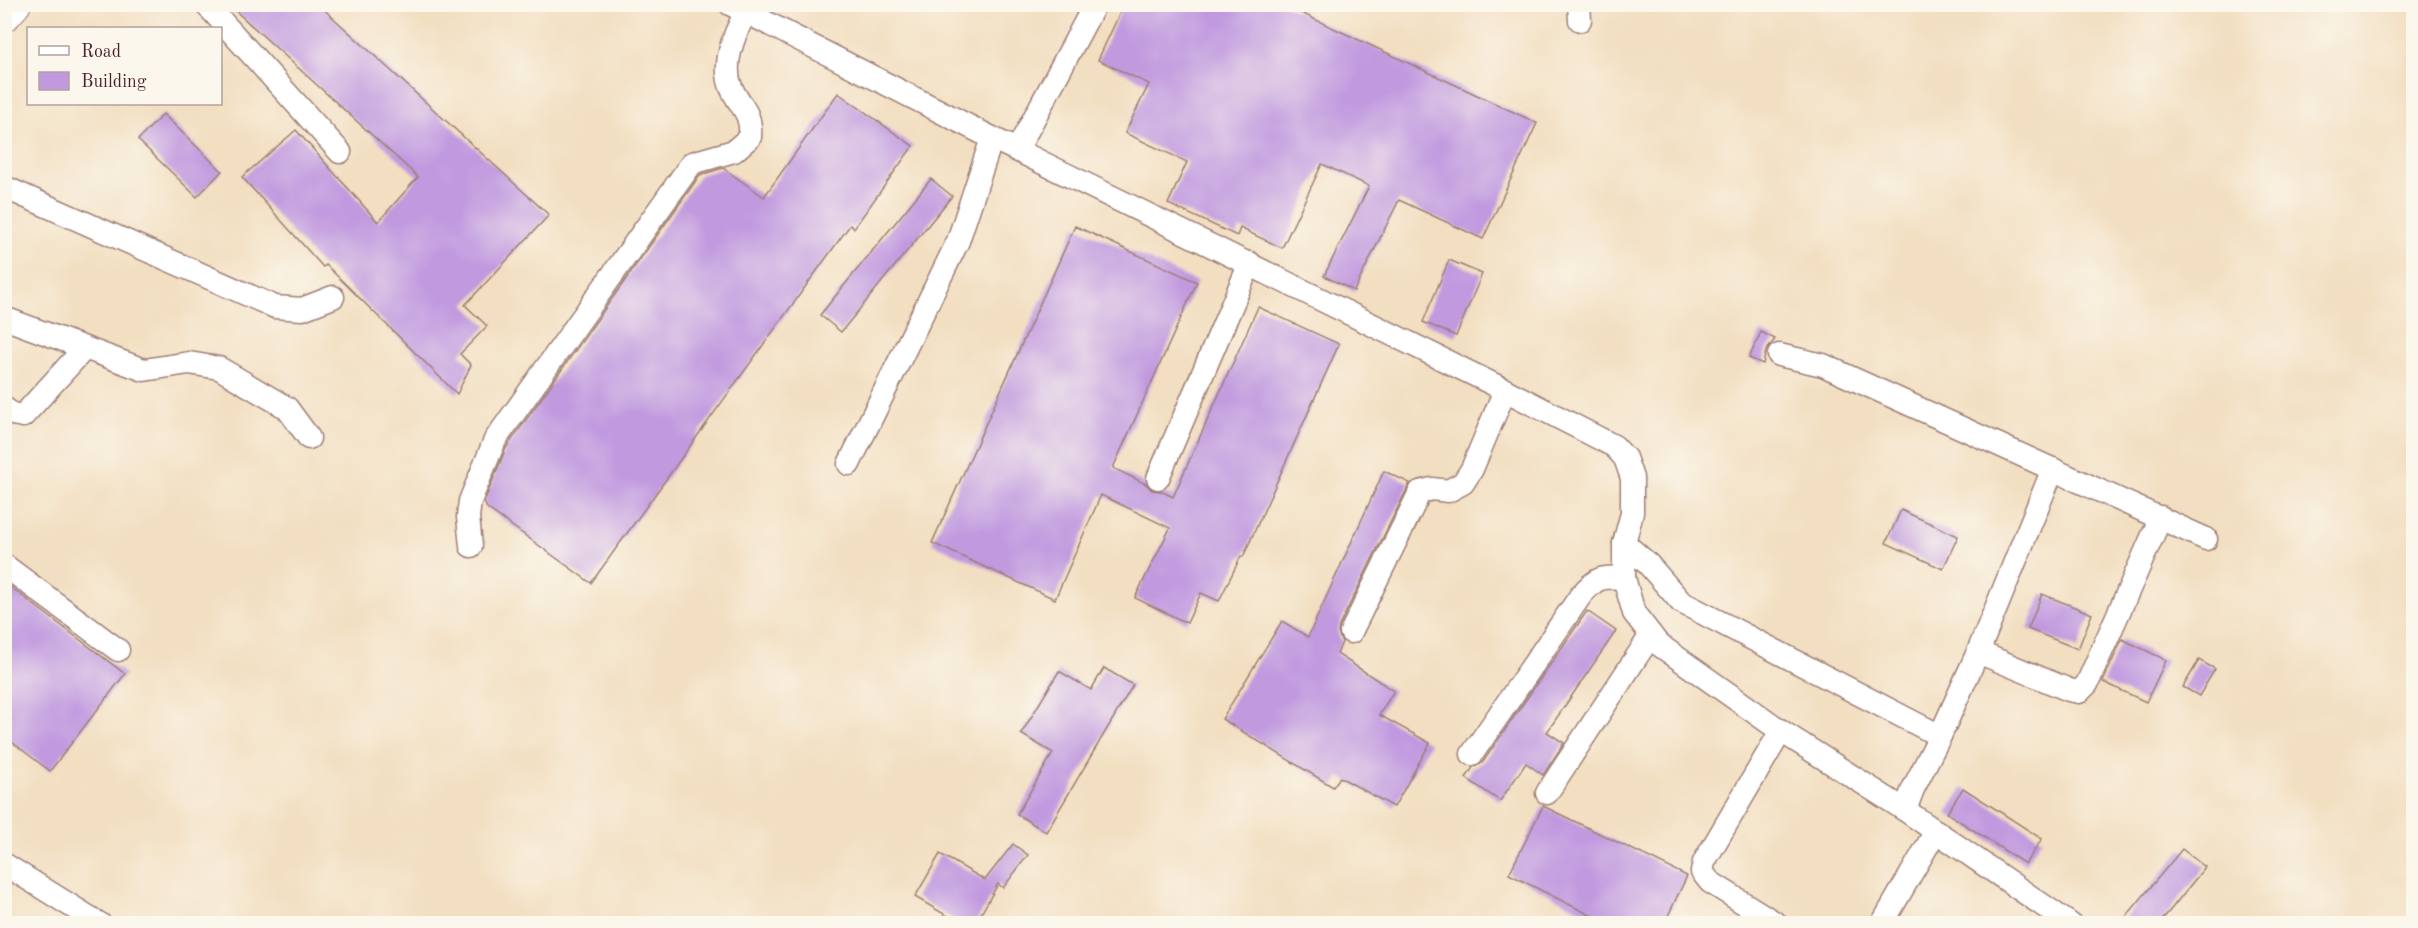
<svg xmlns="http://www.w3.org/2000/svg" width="2418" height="928" font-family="'Old Standard TT',serif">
<rect width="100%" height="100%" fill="#fbf7ec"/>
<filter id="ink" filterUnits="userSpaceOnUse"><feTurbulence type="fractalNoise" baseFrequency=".0167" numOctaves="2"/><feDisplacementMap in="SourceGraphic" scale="12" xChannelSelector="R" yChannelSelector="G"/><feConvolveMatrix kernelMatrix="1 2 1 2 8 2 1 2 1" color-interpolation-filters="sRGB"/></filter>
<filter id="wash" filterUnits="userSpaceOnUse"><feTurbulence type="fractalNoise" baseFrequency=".008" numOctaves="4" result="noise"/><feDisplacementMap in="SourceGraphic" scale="24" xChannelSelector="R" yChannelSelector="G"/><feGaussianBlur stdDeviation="1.35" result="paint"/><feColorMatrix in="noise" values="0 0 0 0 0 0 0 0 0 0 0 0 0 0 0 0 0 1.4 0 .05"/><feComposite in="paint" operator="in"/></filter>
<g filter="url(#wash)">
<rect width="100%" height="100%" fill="#f2dec0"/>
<g id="blocks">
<g fill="#c099df">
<polygon points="228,4 318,4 549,215 465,305 487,326 460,354 471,365 457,394 326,265 323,267 242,177 296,130 378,222 418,177"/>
<polygon points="1124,4 1282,4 1537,123 1483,239 1399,200 1354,291 1324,276 1369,186 1322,164 1282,248 1240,228 1237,236 1168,204 1187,162 1125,133 1149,84 1098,60"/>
<polygon points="838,93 913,146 854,228 850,225 591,583 487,508 484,502 506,448 700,175 723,168 764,197"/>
<polygon points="163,114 222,171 197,197 138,140"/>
<polygon points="931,179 952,196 841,332 820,315"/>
<polygon points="1075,226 1197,282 1113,468 1146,484 1152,490 1161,491 1173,497 1258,307 1339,344 1243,557 1241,556 1219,601 1201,593 1187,623 1135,598 1170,528 1101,495 1055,599 932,543"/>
<polygon points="1449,260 1482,274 1456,336 1423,322"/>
<polygon points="1761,332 1775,339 1766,351 1763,364 1749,358"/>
<polygon points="1384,471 1410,483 1339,626 1338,633 1342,642 1337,654 1394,691 1379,715 1430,743 1394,807 1340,777 1333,787 1222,719 1282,621 1308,637"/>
<polygon points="1901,510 1958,536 1943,569 1886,543"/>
<polygon points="4,582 125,674 50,771 4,736"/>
<polygon points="2042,594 2092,614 2078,649 2028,629"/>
<polygon points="1587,611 1616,631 1547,732 1564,743 1543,775 1526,763 1500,801 1466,778 1473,767 1483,762"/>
<polygon points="2122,639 2166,660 2146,702 2103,682"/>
<polygon points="2199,660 2215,669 2199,696 2183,687"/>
<polygon points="1104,668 1133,685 1046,832 1017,814 1053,753 1021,734 1059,671 1091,690"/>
<polygon points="1963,788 2042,839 2025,864 1947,813"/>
<polygon points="1543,806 1687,876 1664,924 1608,924 1509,874"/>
<polygon points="1013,844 1028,855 1003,888 998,884 975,924 961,924 915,897 940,854 985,880"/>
<polygon points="2182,849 2205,867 2159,924 2120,924"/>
</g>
</g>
</g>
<g filter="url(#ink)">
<use href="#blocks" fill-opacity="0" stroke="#9e7e76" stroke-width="1.5"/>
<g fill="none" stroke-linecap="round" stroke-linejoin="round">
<g stroke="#9e7e76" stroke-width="25">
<g id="minor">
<polyline points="206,4 340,152"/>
<polyline points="730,4 992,138 1505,390 1614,446 1625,458 1632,478 1632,513 1624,543 1624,578 1634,613 1658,644 1781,731 1905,810 2070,924"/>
<polyline points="1579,4 1580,20"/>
<polyline points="1017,150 1095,4"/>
<polyline points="4,187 275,307 302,309 333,297"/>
<polyline points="4,318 144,370 189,363 219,368 287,408 309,438"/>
<polyline points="1779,355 1823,365 2206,539"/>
<polyline points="4,408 12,414 23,416 84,349"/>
<polyline points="849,464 958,241 992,138"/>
<polyline points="1158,478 1250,263"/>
<polyline points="1624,543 1648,564 1681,602 1940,736"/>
<path d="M471,546L468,517L470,501L495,440L692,163L734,151L750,137C752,111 740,108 731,87C721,62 737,23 753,4"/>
<polyline points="4,565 118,650"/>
<polyline points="1351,632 1420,492 1432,489 1448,491 1463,483 1472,469 1505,390"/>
<polyline points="1978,652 2069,690 2079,692 2087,684 2161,517"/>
<path d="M1472,754L1581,595C1596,578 1601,576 1624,578"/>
<polyline points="1547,793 1651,635"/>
<polyline points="1905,810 1913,789 1940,736 1978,652 2053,469"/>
<polyline points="4,864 100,924"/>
<polyline points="1777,924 1710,882 1702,872 1704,862 1781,731"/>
<polyline points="1882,924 1936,831"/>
</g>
</g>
<g stroke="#9e7e76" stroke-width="35">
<polyline id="highway" points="4,15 14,4"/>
</g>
<use href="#minor" stroke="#fff" stroke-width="22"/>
<use href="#highway" stroke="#fff" stroke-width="33"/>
</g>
</g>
<rect width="2418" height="928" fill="none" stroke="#fbf7ec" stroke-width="24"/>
<rect x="27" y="27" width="195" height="78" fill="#fbf7ec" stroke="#b4a19f" stroke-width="1.5"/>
<rect x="39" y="46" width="30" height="9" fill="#ffffff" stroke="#b4a19f" stroke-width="1.5"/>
<text x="81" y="57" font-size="18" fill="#4a1f2b">Road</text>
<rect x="39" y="72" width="30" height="18" fill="#c099df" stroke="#b4a19f" stroke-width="1.5"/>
<text x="81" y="87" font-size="18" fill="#4a1f2b">Building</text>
</svg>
